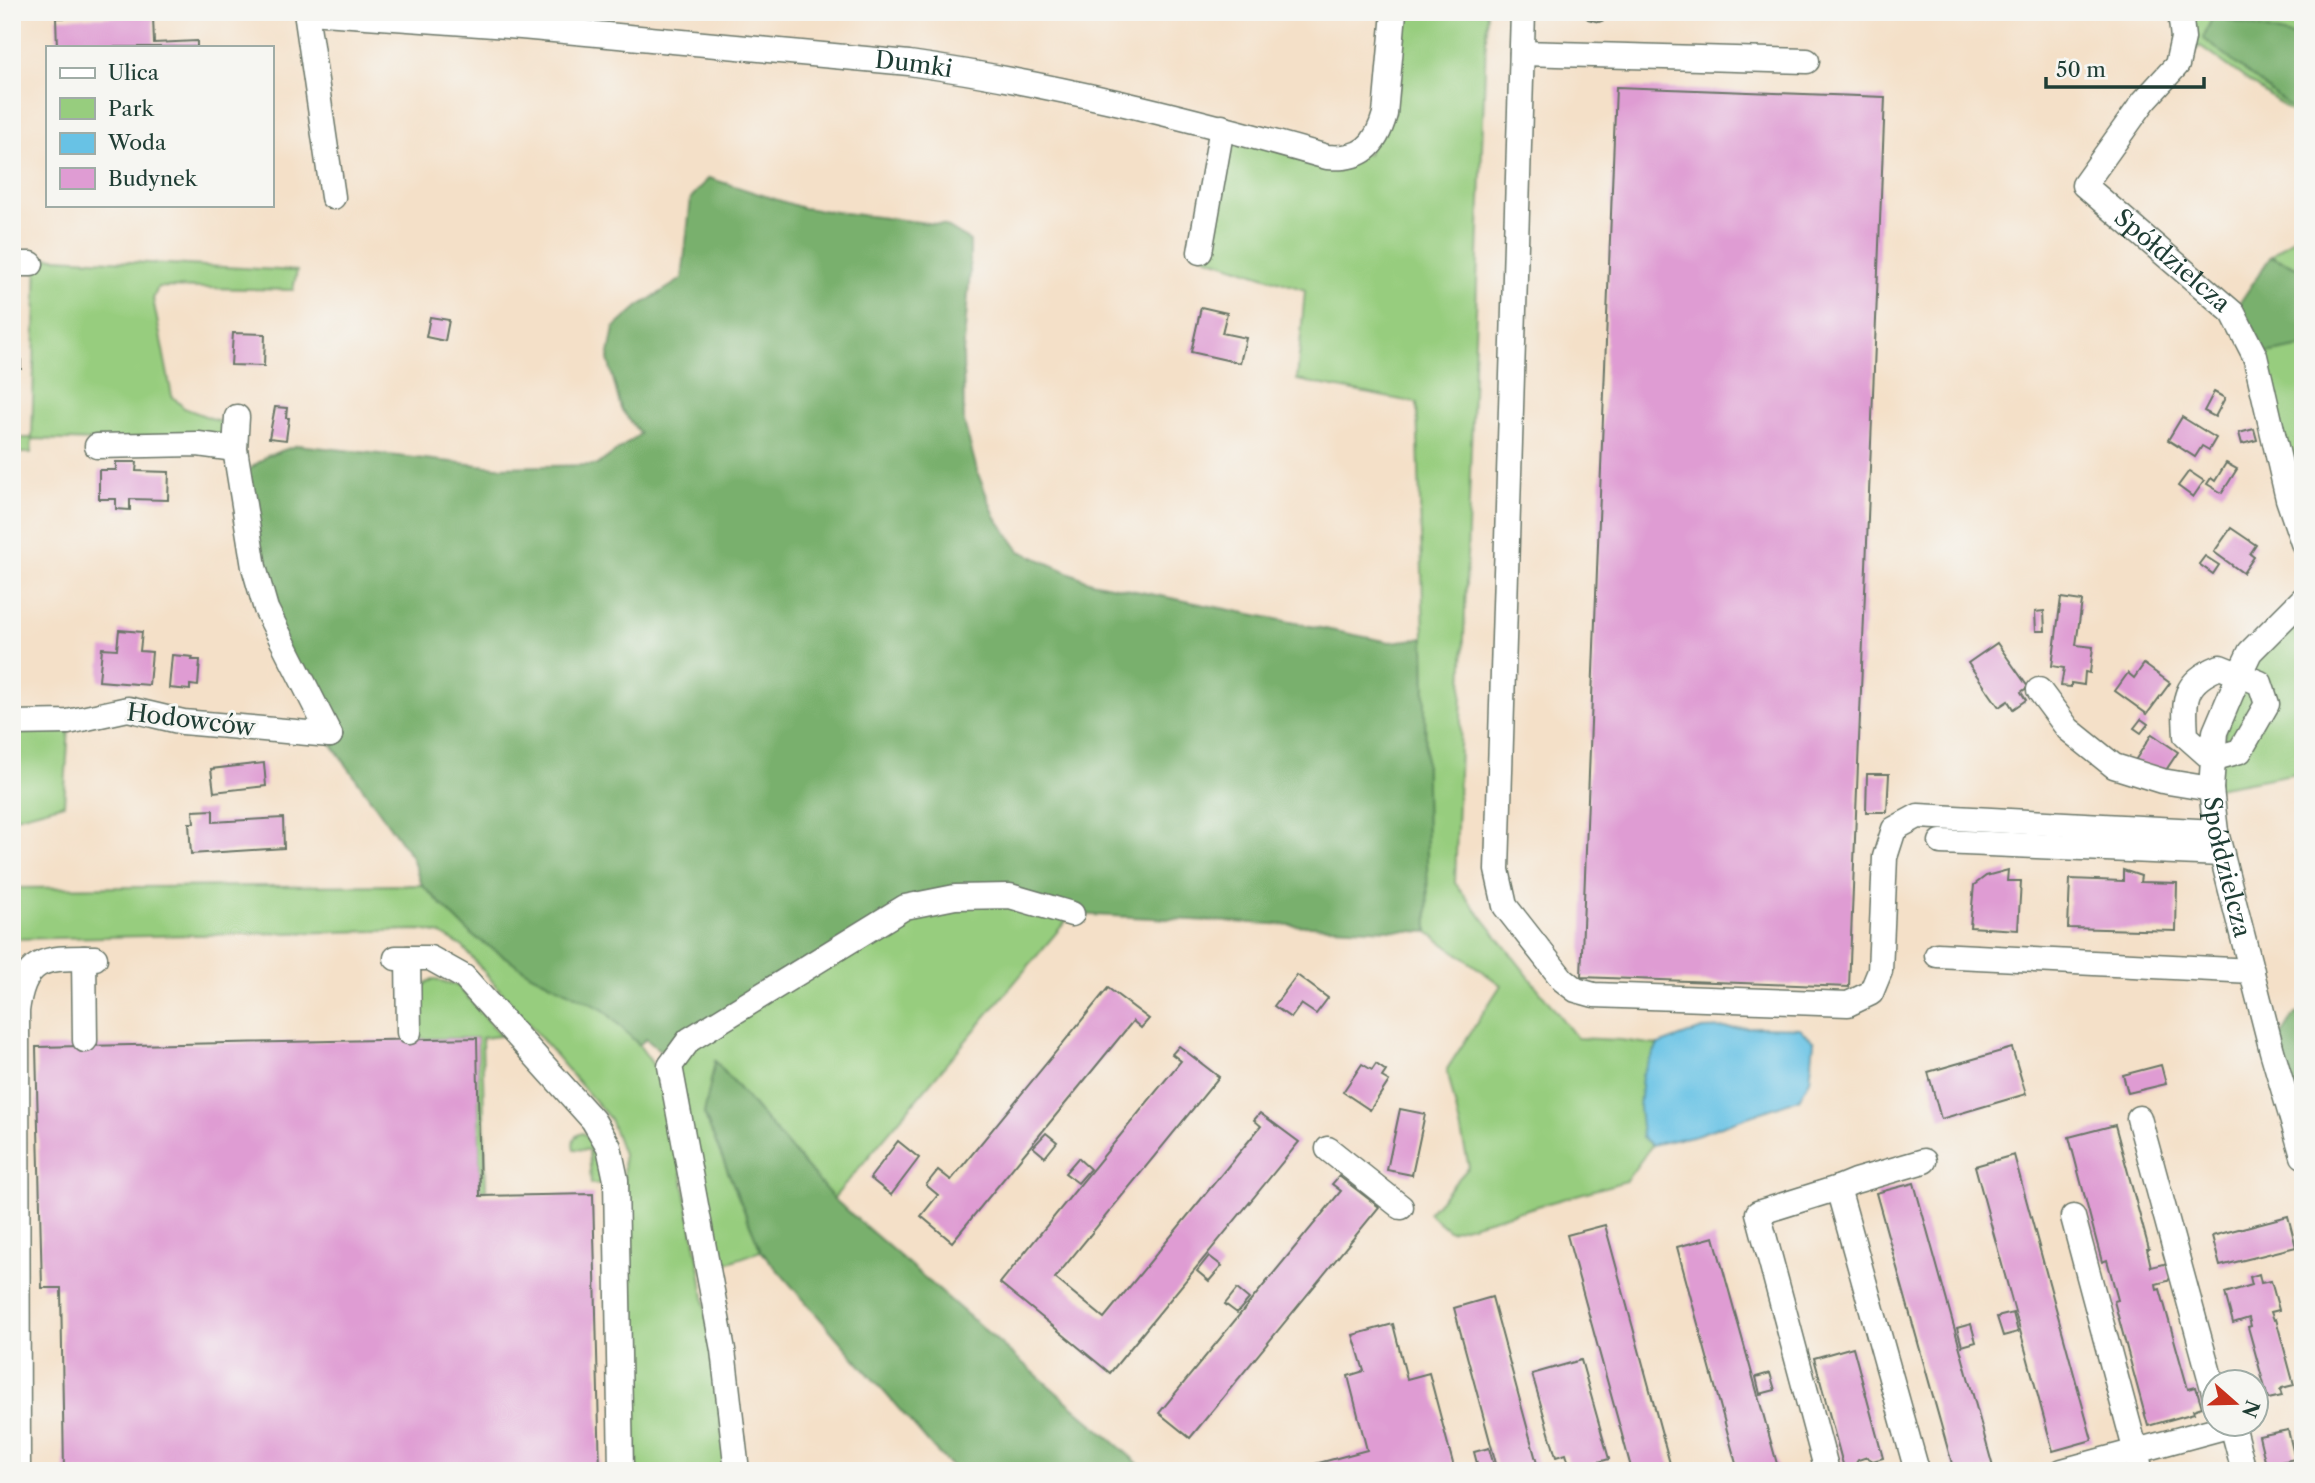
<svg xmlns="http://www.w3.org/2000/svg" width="2315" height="1483" font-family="'Libre Caslon Text',serif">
<rect width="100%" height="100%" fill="#f6f6f2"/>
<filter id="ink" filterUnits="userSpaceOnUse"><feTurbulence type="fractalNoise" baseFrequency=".0143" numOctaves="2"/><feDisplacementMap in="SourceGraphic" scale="14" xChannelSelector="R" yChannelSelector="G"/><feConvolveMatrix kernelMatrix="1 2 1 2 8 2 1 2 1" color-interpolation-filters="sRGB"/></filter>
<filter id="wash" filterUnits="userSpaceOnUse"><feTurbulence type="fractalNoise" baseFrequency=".00686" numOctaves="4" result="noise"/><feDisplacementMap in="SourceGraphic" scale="28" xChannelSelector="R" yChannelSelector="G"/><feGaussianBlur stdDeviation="1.57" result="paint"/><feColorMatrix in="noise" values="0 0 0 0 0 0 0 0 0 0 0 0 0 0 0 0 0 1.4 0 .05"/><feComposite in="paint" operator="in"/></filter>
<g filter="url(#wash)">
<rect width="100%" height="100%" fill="#f4e0c8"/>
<g fill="#97cd7e" stroke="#5b8559" stroke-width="2">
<polygon points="1399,12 1487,12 1455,883 1577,1038 1620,1040 1658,1045 1642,1075 1642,1137 1652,1145 1626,1181 1450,1231 1428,1213 1469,1167 1447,1069 1501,985 1428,932 1424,638 1417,403 1297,380 1305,290 1205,257 1226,139 1368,154"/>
<polygon points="2180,12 2303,12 2303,39 2213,17 2303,117 2303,120 2200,46 2177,65"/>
<polygon points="2303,230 2303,270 2271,256"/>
<polygon points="37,257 297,271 293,290 158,287 153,299 172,396 184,408 221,422 223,432 217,440 133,442 32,439 31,453 12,453 12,438 32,438"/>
<polygon points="2303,347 2303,543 2255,356"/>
<polygon points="2303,599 2303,772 2211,789 2240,673"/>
<polygon points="12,727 69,727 64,804 12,818"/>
<polygon points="422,885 472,935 531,974 604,1010 639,1045 654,1066 665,1087 700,1269 728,1471 636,1471 623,1154 610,1119 463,947 441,934 422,930 12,939 12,888"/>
<polygon points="955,897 1072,914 833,1199 716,1062 704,1114 761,1251 715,1267 676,1067 689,1040 905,907"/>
<path d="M434,979L458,986L501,1036L482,1038L486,1190H480L477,1038L419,1039C418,1016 408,988 434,979Z"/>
<path d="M583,1133C597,1142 600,1168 602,1184H591L589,1150L574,1149C572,1140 574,1135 583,1133Z"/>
</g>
<g fill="#79b06d" stroke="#4c7650" stroke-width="2">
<polygon points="2213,16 2303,39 2303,117 2203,38"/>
<polygon points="709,178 803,208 944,225 970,241 970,272 963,354 964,422 978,474 995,516 1020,551 1091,582 1390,642 1424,638 1428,932 1072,914 1010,896 904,907 670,1050 659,1050 646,1039 639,1045 604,1010 531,974 472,935 422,885 411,856 328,739 256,601 246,472 267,456 298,445 497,467 597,465 640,434 621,409 608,359 614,328 639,306 682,279 691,198"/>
<polygon points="2271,256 2303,270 2303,347 2255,356 2233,313"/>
<polygon points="2303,1013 2303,1156 2272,1051 2295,1014"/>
<polygon points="715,1061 834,1199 1147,1471 956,1471 934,1449 761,1251 704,1114"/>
</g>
<polygon fill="#68c2e5" stroke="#44808c" stroke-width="2" points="1757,1027 1800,1028 1814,1042 1810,1080 1799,1099 1696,1135 1652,1145 1642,1137 1639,1107 1642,1075 1658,1045 1702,1029"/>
<g id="blocks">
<g fill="#df9cd3">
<polygon points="1581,12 1616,12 1610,18 1599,22 1588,19"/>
<polygon points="153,16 154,43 197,41 197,47 57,47 56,18"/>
<polygon points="1616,87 1885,97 1849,987 1581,977"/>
<polygon points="1201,307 1227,313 1222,333 1246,338 1240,363 1191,352"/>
<polygon points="430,317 449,320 445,341 426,337"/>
<polygon points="233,333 265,334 264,366 231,365"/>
<polygon points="21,352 21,369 12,369 12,353"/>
<polygon points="2214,392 2225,398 2215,417 2204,411"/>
<polygon points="275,407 287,408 286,418 289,418 286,440 269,438"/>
<polygon points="2182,417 2216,438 2209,450 2202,446 2195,457 2168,440"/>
<polygon points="2254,429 2257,440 2242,444 2239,433"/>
<polygon points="116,462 137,462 136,471 169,472 168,500 130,499 130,510 116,509 116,499 99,499 99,470 116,470"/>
<polygon points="2226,463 2237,469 2222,493 2207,484 2211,478 2215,481"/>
<polygon points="2189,471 2204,481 2193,497 2178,486"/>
<polygon points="2231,528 2256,545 2250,554 2254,557 2243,573 2214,552"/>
<polygon points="2205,556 2219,565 2213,574 2199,564"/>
<polygon points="2061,598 2082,601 2076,645 2093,647 2090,673 2085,672 2084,685 2071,683 2071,687 2061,686 2064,668 2052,666"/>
<polygon points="2044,611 2045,631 2036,631 2035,612"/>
<polygon points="119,630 142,632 140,651 152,652 149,685 99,681 102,648 117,649"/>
<polygon points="1997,643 2028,687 2021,692 2026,700 2013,709 2008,701 1999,707 1968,663"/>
<polygon points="172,655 193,657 192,660 200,660 198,686 190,685 190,690 169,688"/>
<polygon points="2144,664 2170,683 2147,714 2115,691 2128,673 2134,678"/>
<polygon points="2141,719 2148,724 2141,733 2134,728"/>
<polygon points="2152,734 2178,752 2166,770 2134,762"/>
<polygon points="264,763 266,786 214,792 211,769"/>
<polygon points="1867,774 1889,774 1887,812 1866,812"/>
<polygon points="213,810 213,822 283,818 284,848 191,854 189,823 194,823 193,811"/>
<polygon points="2008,870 2007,881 2021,881 2018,930 1970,927 1974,885 1986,876"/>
<polygon points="2123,870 2141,876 2140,882 2177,883 2176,931 2068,928 2070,879 2123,881"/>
<polygon points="1297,975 1328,998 1316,1014 1301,1004 1291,1018 1274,1006"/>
<polygon points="1108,988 1149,1019 1141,1028 1133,1021 952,1242 921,1216 938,1195 926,1185 938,1170 951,1180"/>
<polygon points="477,1038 480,1196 593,1194 600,1471 64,1471 61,1288 42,1288 36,1047"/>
<polygon points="1179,1046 1219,1077 1055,1278 1104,1318 1261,1126 1254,1120 1260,1113 1299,1142 1110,1373 1000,1283 1181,1061 1172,1054"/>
<polygon points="2012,1048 2026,1094 1941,1119 1928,1072"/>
<polygon points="1362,1064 1372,1070 1376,1064 1386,1071 1382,1077 1389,1081 1370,1110 1343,1092"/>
<polygon points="2161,1065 2166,1084 2128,1093 2123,1075"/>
<polygon points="1400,1109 1425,1114 1412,1175 1387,1170"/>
<polygon points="2115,1125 2149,1249 2147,1249 2151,1267 2163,1264 2168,1266 2171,1276 2168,1281 2156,1284 2157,1290 2160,1289 2188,1389 2196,1387 2202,1407 2193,1410 2194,1413 2148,1426 2114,1301 2118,1300 2107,1260 2102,1262 2069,1137"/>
<polygon points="1046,1133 1057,1142 1045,1157 1033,1147"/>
<polygon points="898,1141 919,1158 891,1195 870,1178"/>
<polygon points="2014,1155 2092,1440 2053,1451 1975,1166"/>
<polygon points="1078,1158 1090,1169 1078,1183 1065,1173"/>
<polygon points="1339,1176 1379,1207 1190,1438 1159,1413 1341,1191 1332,1184"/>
<polygon points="1914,1183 1993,1467 1981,1471 1954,1471 1876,1193"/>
<polygon points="2288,1216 2296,1247 2220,1266 2212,1236"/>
<polygon points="1605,1225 1672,1471 1632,1471 1567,1235"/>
<polygon points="1714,1237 1779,1471 1738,1471 1677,1247"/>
<polygon points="1209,1256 1222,1266 1209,1281 1197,1271"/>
<polygon points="2259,1274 2261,1283 2271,1281 2279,1310 2271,1312 2274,1320 2276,1319 2294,1385 2282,1388 2280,1390 2282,1396 2268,1399 2248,1327 2251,1326 2249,1318 2233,1323 2225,1293 2252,1285 2250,1277"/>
<polygon points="1237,1289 1249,1299 1237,1313 1225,1304"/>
<polygon points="1492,1297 1539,1471 1498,1471 1454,1308"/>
<polygon points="2013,1313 2018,1332 2003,1336 1997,1317"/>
<polygon points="1393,1324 1407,1379 1429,1373 1455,1471 1317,1471 1315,1464 1367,1450 1348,1376 1364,1371 1353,1335"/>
<polygon points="1971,1324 1976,1342 1962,1346 1957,1328"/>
<polygon points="1853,1347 1883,1458 1873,1461 1867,1457 1858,1460 1854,1466 1844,1468 1814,1358"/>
<polygon points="1581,1360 1609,1459 1571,1470 1566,1454 1556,1457 1532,1374"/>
<polygon points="1770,1373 1775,1390 1760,1394 1756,1377"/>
<polygon points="2288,1430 2295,1459 2266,1465 2259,1436"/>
<polygon points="1489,1448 1494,1466 1479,1471 1474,1452"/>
</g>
</g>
</g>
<g filter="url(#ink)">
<use href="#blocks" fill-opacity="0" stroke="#6a7668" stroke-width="2"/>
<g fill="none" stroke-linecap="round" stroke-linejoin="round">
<g stroke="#6a7668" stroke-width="27">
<g id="minor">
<polyline points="306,12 333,197"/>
<path id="s1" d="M309,12L521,27L909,63C1050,83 1190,118 1327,157C1362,160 1376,146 1385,114L1394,12"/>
<polyline points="1523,12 1497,870 1505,906 1563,980 1576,990 1594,995 1848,1004 1871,993 1880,971 1885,857 1894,829 1918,816 2216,832"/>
<path id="s2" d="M2180,12L2183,38L2177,65L2144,101L2084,185L2233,313L2255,356L2288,499L2303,543"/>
<polyline points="1522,53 1807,61"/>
<polyline points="1200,252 1222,127"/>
<polyline points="12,264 31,264"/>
<polyline points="237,417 235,449 254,567 266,609 330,735"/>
<polyline points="97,446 198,444 235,449"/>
<path id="s3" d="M2303,599L2250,652L2240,673L2215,732L2211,789L2216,832L2272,1051L2303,1156"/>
<path d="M2220,667L2260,683L2267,704L2240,751L2212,759L2186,736C2184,700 2182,682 2220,667Z"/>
<polyline points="2039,690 2068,729 2114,766 2162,781 2211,789"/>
<polyline points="12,723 68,722 128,709 183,722 330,735"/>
<polyline points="1941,842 2222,854"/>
<polyline points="1937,955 2252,971"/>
<polyline points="84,958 85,1040"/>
<polyline points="396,958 430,958 464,977 593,1120 609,1147 616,1180 621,1471"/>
<polyline points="408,958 409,1032"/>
<polyline points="2139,1118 2214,1392"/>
<polyline points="1328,1149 1401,1207"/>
<polyline points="1838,1188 1855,1181 1924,1161"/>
<polyline points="2073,1217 2141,1471"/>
<path d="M18,1471L17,1011C24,955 47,958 95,958"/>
<polyline points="737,1471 723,1350 670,1066 689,1040 905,907 955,897 1010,896 1072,914"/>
<polyline points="1827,1471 1758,1213 1838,1188 1917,1471"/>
<polyline points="2062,1471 2232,1425 2244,1471"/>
</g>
</g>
<use href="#minor" stroke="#fff" stroke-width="24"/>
</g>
</g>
<g text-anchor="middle" stroke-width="6" stroke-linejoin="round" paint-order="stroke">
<g font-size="24" fill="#1f3d34" stroke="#f6f6f2">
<text dy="8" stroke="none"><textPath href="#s1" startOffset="607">Dumki</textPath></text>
<text dy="8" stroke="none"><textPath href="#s2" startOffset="322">Spółdzielcza</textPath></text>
<text transform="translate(191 720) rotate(7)" y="8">Hodowców</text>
<text dy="8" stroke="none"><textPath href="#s3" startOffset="299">Spółdzielcza</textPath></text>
</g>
</g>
<rect width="2315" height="1483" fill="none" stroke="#f6f6f2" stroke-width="42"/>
<rect x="46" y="46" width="228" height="161" fill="#f6f6f2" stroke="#a0aca6" stroke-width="2"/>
<rect x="60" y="68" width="35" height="10" fill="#ffffff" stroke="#a0aca6" stroke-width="2"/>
<text x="108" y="80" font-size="21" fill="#1f3d34">Ulica</text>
<rect x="60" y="98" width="35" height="21" fill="#97cd7e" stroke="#a0aca6" stroke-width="2"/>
<text x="108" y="116" font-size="21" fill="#1f3d34">Park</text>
<rect x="60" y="133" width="35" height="21" fill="#68c2e5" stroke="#a0aca6" stroke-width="2"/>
<text x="108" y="150" font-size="21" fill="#1f3d34">Woda</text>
<rect x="60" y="168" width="35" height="21" fill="#df9cd3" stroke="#a0aca6" stroke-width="2"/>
<text x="108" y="186" font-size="21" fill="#1f3d34">Budynek</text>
<g transform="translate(2235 1403) rotate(110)"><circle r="33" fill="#f6f6f2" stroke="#a0aca6" stroke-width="2"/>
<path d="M0-5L12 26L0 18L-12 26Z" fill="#c8321e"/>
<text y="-10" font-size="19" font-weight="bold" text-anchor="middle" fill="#1f3d34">N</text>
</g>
<path d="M2046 77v10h158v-10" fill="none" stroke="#1f3d34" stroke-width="3.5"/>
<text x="2056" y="77" font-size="21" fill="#1f3d34" stroke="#f6f6f2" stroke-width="5" paint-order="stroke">50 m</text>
</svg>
